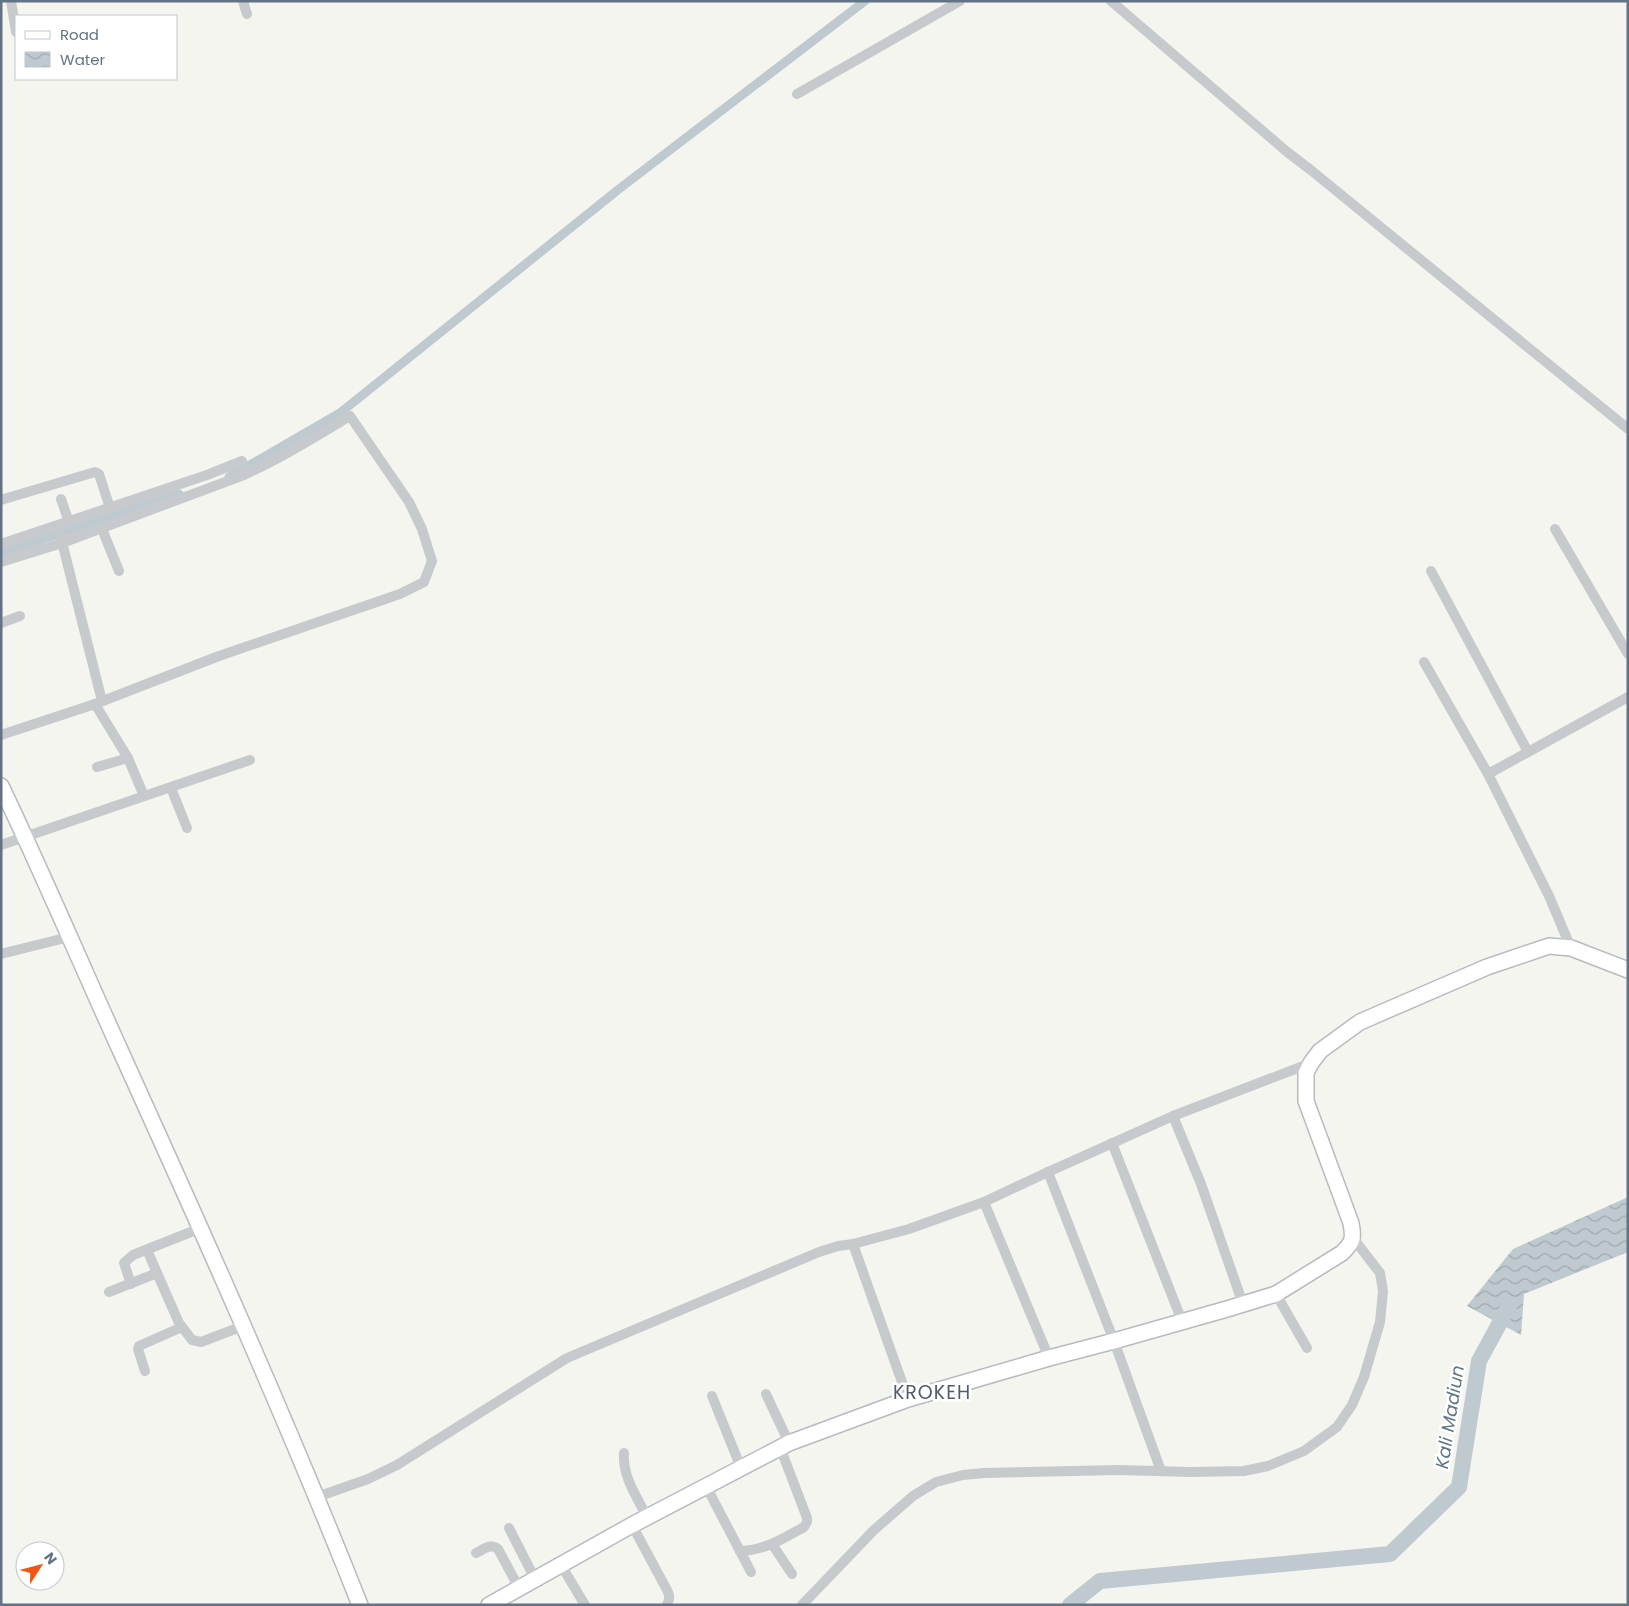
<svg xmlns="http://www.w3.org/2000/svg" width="1629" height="1606" font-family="Poppins,sans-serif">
<defs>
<pattern id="water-waves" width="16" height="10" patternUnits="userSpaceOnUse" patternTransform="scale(1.25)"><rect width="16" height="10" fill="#bfcad0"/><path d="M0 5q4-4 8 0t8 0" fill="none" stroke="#9fa8ae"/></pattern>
</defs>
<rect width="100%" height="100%" fill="#f5f5f0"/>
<polygon fill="url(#water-waves)" points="1628,1197 1628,1252 1524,1294 1521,1335 1467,1306 1513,1249"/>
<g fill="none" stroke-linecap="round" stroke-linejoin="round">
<g stroke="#bfcad0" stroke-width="9">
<polyline points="229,477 340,413 619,189 865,1"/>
<polyline points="1,553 179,494"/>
</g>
<polyline stroke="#bfcad0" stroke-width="16" points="1070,1605 1100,1581 1390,1554 1459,1487 1479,1361 1510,1304"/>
<g stroke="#b6bbc0" stroke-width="18">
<g id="secondary">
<path d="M1,786C43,874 81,964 121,1052C204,1235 286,1418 360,1605"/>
<path d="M489,1605L632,1525L789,1443L908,1399L1049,1358L1114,1341L1227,1309L1276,1294L1342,1253C1353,1242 1354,1239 1351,1223L1306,1101V1073L1311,1063L1320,1051L1360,1022L1487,967L1549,946L1571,948L1628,970"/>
</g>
</g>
<g stroke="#c7cacd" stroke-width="10">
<polyline points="11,1 16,32"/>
<polyline points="243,1 247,14"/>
<polyline points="1111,1 1286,151 1312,171 1628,429"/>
<polyline points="797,94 960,1"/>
<polyline points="61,499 69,522"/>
<polyline points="1,500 95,472 99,474 110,508"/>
<polyline points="58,526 102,701"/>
<polyline points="102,529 119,571"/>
<polyline points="1555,529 1628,654"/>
<polyline points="1,544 207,475 242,461"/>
<path d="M1,562L62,543L244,475C281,458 315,437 350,416L409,502L422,529L432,561L424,582L400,594L219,656L95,704L1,735"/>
<polyline points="1431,571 1528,752"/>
<polyline points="1,623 20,616"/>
<polyline points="1424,662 1488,774 1549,896 1571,948"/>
<polyline points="95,704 128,758 144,796"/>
<polyline points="97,767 128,758"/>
<polyline points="1488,774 1628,697"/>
<polyline points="171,788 187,828"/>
<polyline points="1,845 250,760"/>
<polyline points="1,954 69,937"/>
<polyline points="1173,1116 1311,1063"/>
<polyline points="1112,1143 1182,1321"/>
<polyline points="1048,1172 1114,1341 1161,1471"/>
<polyline points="984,1202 1049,1358"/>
<polyline points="853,1244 908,1399"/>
<polyline points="147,1250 179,1323 192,1340 201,1342 243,1326"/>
<polyline points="131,1284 124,1263 133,1255 201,1228"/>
<polyline points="109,1292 157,1273"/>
<polyline points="1276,1294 1307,1348"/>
<polyline points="145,1371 138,1349 139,1346 182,1327"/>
<polyline points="766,1394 789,1443"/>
<polyline points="712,1396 741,1468"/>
<path d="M624,1453C622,1476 637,1497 647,1517"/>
<polyline points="706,1486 751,1572"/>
<polyline points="317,1497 368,1479 397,1465 567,1358 819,1252 838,1246 853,1244 909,1229 984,1202 1048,1172 1173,1116 1201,1184 1243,1304"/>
<path d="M632,1525L667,1590C670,1596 670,1599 667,1605"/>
<polyline points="509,1528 535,1579"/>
<polyline points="772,1544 792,1574"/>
<path d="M740,1551C766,1550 782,1539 804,1527L807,1522V1518L780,1447"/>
<path d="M476,1553C484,1549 491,1543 498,1549L519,1588"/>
<polyline points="561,1565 585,1605"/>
<polyline points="802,1605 874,1530 913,1496 936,1482 963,1475 984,1473 1119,1470 1190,1472 1244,1471 1268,1466 1304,1451 1337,1427 1352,1405 1364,1377 1380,1322 1383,1291 1380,1273 1353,1238"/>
</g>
<use href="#secondary" stroke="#fff" stroke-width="15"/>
</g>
<g text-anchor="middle" stroke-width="5" stroke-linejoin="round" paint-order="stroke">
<g font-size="18" font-style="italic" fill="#5d7682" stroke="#fff">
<text transform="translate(1450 1417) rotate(-81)" y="6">Kali Madiun</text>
</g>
<g font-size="19" letter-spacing="1" fill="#505c69" stroke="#fff">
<text x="932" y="1399">KROKEH</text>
</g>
</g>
<rect width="1629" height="1606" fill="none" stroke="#617384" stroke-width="5"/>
<rect x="15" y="15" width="162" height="65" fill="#ffffff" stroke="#c0c7ce"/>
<rect x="25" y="31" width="25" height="8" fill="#ffffff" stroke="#c0c7ce"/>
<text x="60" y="40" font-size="15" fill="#617384">Road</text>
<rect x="25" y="52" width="25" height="15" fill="url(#water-waves)" stroke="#c0c7ce"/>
<text x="60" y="65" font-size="15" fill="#617384">Water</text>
<g transform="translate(40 1566) rotate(54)"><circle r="24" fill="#ffffff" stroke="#c0c7ce"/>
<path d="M0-4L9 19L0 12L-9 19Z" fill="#f15414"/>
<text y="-8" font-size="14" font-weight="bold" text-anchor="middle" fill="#617384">N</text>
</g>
</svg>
